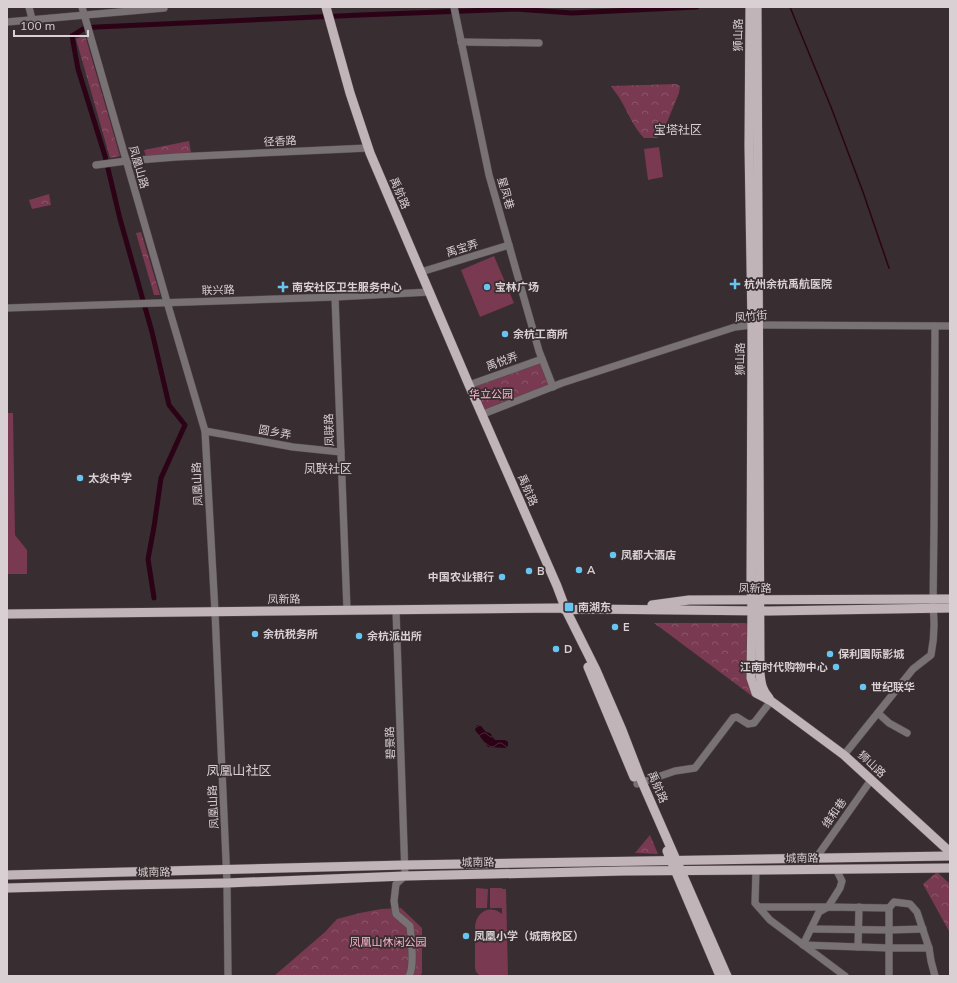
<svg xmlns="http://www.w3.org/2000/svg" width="957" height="983" font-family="Mulish,'Noto Sans SC',sans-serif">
<defs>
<pattern id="forest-crowns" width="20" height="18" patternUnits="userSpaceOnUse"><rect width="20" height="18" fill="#793951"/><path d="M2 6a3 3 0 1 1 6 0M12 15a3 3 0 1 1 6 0" fill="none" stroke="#8b5569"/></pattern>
<pattern id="water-waves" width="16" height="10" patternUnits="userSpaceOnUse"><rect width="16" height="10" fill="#2c0316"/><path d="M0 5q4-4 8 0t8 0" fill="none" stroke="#4a2737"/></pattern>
</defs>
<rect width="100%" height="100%" fill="#382d30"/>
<g fill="url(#forest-crowns)">
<polygon points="85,35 120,156 110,158 76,39"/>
<path d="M676,84L680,86L679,93L663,132L657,138H644C633,127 628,112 620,99C617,94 614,91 611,86Z"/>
<polygon points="189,141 191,153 146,157 144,150"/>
<polygon points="49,194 51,205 32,209 29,200"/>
<polygon points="141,232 160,295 154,295 136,233"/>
<polygon points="541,363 552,385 484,412 472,386"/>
<polygon points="654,623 745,623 751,625 752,696"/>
<polygon points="650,835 658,854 635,853"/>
<polygon points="937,872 950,884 950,933 923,884"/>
<polygon points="401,908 422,928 422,973 420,976 274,976 325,932 337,919 360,913 381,909"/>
</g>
<g fill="#793951">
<polygon points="659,147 663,177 648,180 644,149"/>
<polygon points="494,256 514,303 480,317 461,270"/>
<polygon points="7,413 13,413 15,535 27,550 27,574 7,574"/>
<polygon points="476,888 488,889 487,908 476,908"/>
<path d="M490,888H502V889H506L508,976H480L476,972L475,968V927C476,912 490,904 502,914V908H490Z"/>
</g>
<polygon fill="url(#water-waves)" points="477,725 481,726 486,732 490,733 495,740 505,740 508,742 508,747 505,748 488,747 475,730"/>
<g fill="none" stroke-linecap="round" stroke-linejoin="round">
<polyline stroke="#2c0316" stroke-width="1.5" points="790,7 831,107 863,192 889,268"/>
<polyline stroke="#2c0316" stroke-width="5" points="154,598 148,559 154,527 161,478 185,425 169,405 152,332 120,219 105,156 78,69 72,36 85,28 97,27 361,15 515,9 572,13 697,7"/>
<g stroke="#554a4d" stroke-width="8">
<g id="minor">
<polyline points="29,7 32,19"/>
<polyline points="82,7 167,302 205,431 215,612 227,883 228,976"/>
<polyline points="454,7 489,175 539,351 553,387"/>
<polyline points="7,22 164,8"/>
<polyline points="461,42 539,43"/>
<polyline points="96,165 126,161 176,157 368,148"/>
<polyline points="421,272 509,245"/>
<polyline points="335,297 347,610"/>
<polyline points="7,308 335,297 430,292"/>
<polyline points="469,385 542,359"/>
<polyline points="483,414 562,383 735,327 752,325 950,326"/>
<polyline points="205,431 293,447 341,452"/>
<path d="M396,610L405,876L396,884L394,901L396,914L410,926C411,938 415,966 409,976"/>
<polyline points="878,713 889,723 907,733"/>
<path d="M844,755L913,669L931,655C934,640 935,624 933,608L934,526L935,326"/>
<polyline points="637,784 675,771 695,768 733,718 737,717 748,724 754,723 771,701"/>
<polyline points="816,858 871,780"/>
<polyline points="756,870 755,903 770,920 845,976"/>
<polyline points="759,907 828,907 840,888 842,881 838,873 840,869"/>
<polyline points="889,908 828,907 819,912 803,945 889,948 929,948"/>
<polyline points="811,929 889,930 923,929"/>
<polyline points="858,947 859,907"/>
<polyline points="889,976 889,908 894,902 910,904 917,912 929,948 931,961 935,976"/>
</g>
</g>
<g stroke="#554a4d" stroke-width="10">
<g id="major">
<polyline points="326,7 350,93 370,153 469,385 557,586 566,610 596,670 622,730 642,782 727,976"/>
<polyline points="750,7 749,146 752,325 751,584 752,610 751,678 756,693 771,701 844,755 950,852"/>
<path d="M757,7L760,673C761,684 762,690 769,698"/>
<polyline points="652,605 689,600 950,599"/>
<polyline points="7,614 561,608 566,610 589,609 769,611 950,608"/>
<polyline points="588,667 634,777"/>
<polyline points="667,851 720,976"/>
<polyline points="7,875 405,865 950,856"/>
<polyline points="7,888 123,885 227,883 405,876 623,871 756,870 950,868"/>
</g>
</g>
<use href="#minor" stroke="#787274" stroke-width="7"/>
<use href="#major" stroke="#c0b4b8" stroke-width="9"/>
</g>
<g fill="#68c4f0" stroke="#382d30" stroke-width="1.5">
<path d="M733 278h4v4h4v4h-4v4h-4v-4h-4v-4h4z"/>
<path d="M281 281h4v4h4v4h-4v4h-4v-4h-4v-4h4z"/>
<circle cx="487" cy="287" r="4"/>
<circle cx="505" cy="334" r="4"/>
<circle cx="80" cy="478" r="4"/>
<circle cx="613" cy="555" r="4"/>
<circle cx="579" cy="570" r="4"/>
<circle cx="529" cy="571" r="4"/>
<circle cx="502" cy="577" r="4"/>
<rect x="564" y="602" width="10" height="10" rx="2"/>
<circle cx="615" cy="627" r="4"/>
<circle cx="255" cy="634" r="4"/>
<circle cx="359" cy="636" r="4"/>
<circle cx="556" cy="649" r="4"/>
<circle cx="830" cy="654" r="4"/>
<circle cx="836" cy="667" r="4"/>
<circle cx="863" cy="687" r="4"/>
<circle cx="466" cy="936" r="4"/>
</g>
<g text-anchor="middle" stroke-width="3.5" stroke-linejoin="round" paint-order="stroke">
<g font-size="11" fill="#d8d0d2" stroke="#382d30">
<text transform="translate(738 35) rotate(-90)" y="4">狮山路</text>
<text transform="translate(280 141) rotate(-3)" y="4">径香路</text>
<text transform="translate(139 167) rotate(74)" y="4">凤凰山路</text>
<text transform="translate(400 193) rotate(67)" y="4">禹航路</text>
<text transform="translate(506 193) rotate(74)" y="4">星凤巷</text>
<text transform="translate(462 248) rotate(-17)" y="4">禹宝弄</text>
<text transform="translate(218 290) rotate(-2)" y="4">联兴路</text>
<text transform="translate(751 316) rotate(-5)" y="4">凤竹街</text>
<text transform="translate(740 359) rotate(-90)" y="4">狮山路</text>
<text transform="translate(502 361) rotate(-20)" y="4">禹悦弄</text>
<text transform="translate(329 430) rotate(-92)" y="4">凤联路</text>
<text transform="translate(275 432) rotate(10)" y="4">圆乡弄</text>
<text transform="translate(197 484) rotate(-93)" y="4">凤凰山路</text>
<text transform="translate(528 490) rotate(67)" y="4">禹航路</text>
<text transform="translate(755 588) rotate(1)" y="4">凤新路</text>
<text transform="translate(284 599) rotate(-1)" y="4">凤新路</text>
<text transform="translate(390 743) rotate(-92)" y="4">碧景路</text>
<text transform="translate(872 764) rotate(43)" y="4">狮山路</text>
<text transform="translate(658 787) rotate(67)" y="4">禹航路</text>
<text transform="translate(213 807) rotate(-93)" y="4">凤凰山路</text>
<text transform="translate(834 813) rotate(-55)" y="4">维和巷</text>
<text transform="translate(802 858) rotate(-1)" y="4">城南路</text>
<text transform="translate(478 862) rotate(-1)" y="4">城南路</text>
<text transform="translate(154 872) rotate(-1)" y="4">城南路</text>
</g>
<g font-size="11" font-weight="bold" fill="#d8d0d2" stroke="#382d30" text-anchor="start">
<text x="744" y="288">杭州余杭禹航医院</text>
<text x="292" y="291">南安社区卫生服务中心</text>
<text x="495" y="291">宝林广场</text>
<text x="513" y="338">余杭工商所</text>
<text x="88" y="482">太炎中学</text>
<text x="621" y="559">凤都大酒店</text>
<text x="587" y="574">A</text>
<text x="537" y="575">B</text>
<text x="494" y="581" text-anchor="end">中国农业银行</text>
<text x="578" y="611">南湖东</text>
<text x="623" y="631">E</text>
<text x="263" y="638">余杭税务所</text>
<text x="367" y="640">余杭派出所</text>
<text x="564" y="653">D</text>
<text x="838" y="658">保利国际影城</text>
<text x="828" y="671" text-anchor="end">江南时代购物中心</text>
<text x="871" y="691">世纪联华</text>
<text x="474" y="940">凤凰小学（城南校区）</text>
</g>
<g font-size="11" fill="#ffb6ce" stroke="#382d30">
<text x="491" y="398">华立公园</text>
<text x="388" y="946">凤凰山休闲公园</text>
</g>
<g font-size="12" fill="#d8d0d2" stroke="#382d30">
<text x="678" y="134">宝塔社区</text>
<text x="328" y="473">凤联社区</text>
</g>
<g font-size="13" fill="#d8d0d2" stroke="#382d30">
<text x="239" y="775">凤凰山社区</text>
</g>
</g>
<rect width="957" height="983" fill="none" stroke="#d8d0d2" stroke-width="16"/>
<path d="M14 30v6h74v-6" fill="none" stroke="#d8d0d2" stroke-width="2"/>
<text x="20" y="30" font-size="12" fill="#d8d0d2" stroke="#382d30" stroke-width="3" paint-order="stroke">100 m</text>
</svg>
